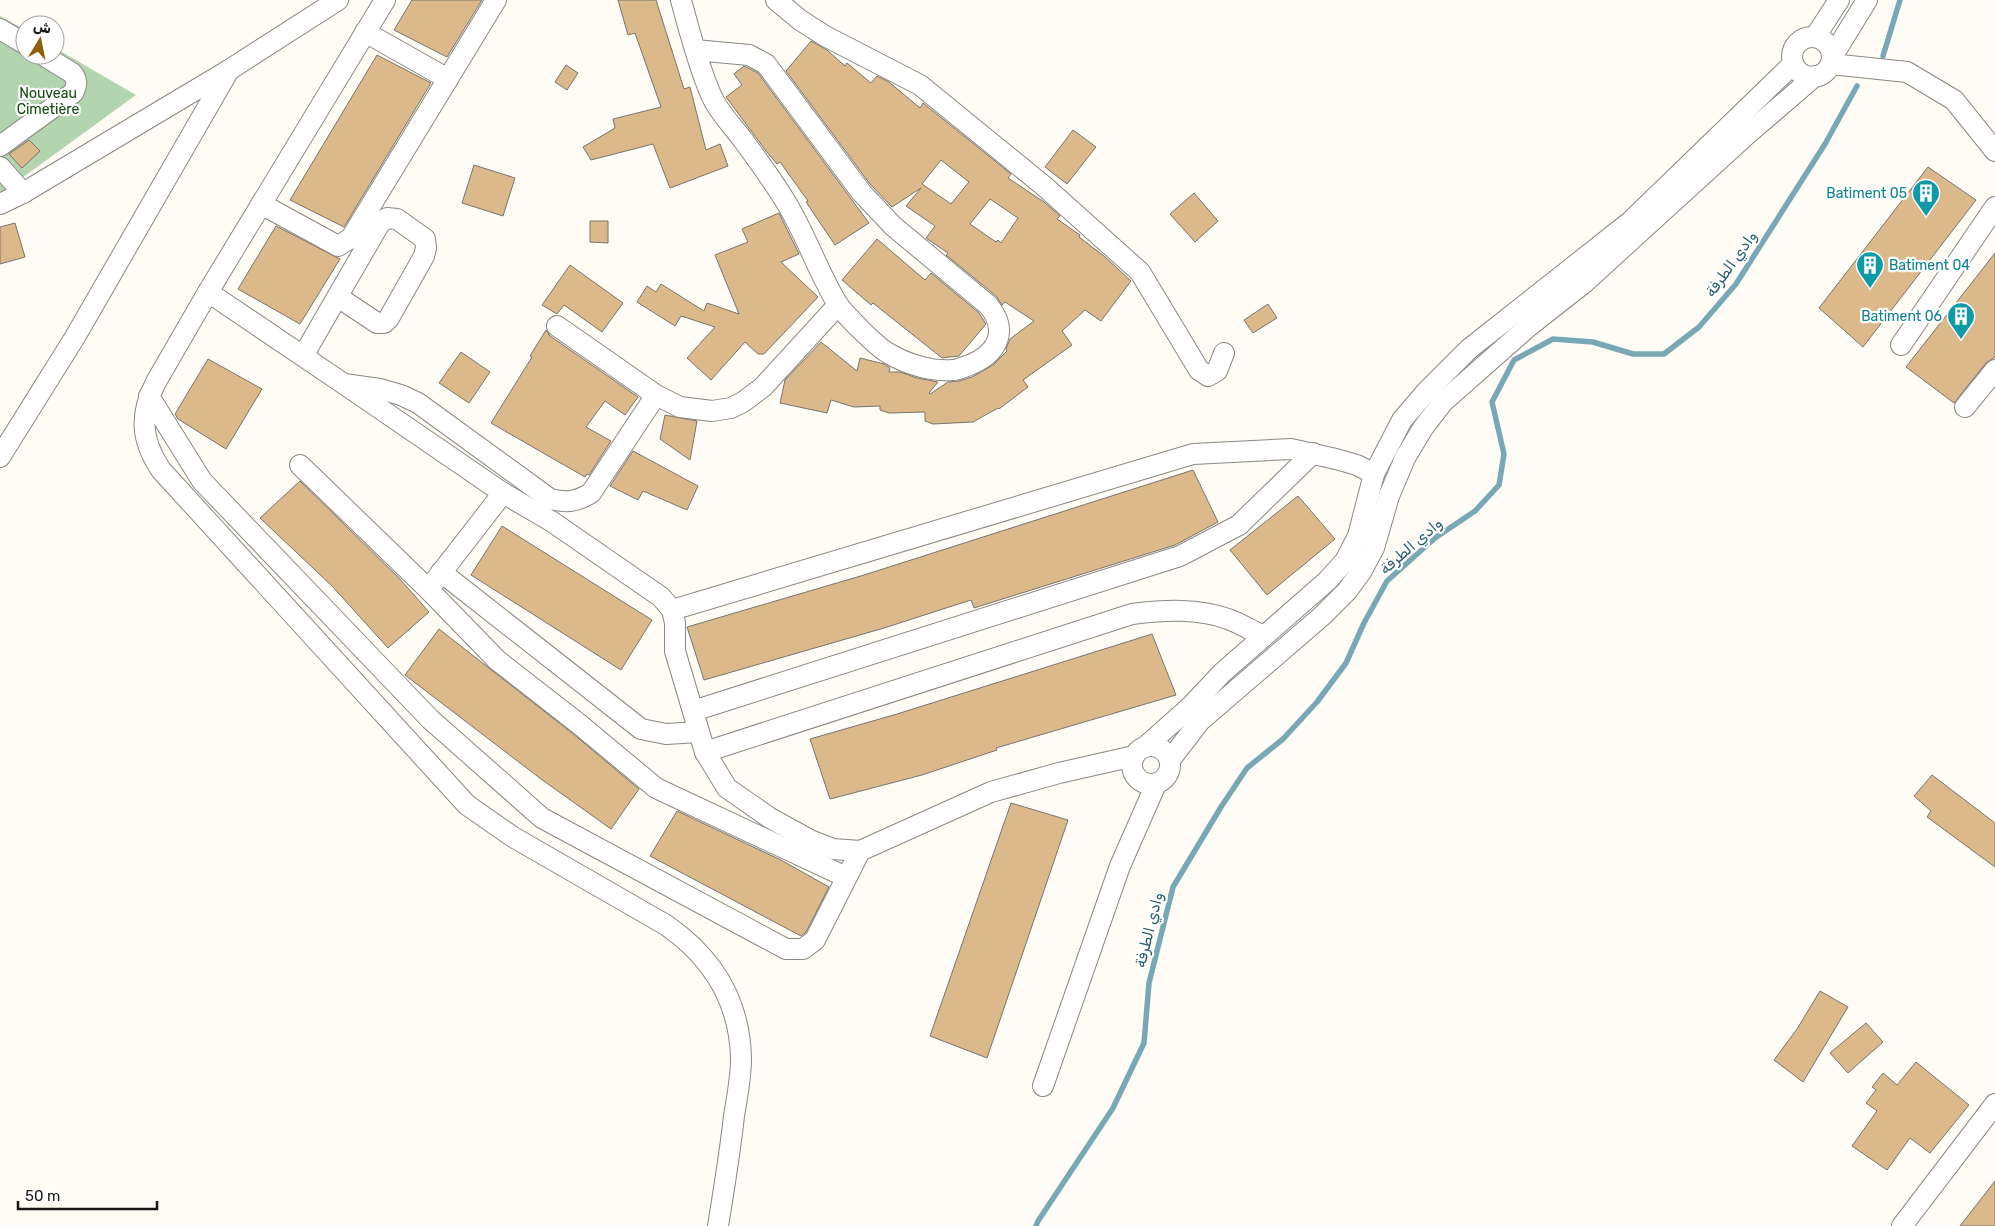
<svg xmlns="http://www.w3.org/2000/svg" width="1995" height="1226" font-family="Rubik,Vazirmatn,sans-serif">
<rect width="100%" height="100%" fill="#fffbf5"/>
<polygon fill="#b2d4ae" points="0,16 25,30 25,55 55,55 55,48 136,95 0,194"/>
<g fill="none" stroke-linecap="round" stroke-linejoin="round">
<g stroke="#78a8b6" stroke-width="5.5">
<polyline points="1883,56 1900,0"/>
<polyline points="1036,1226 1038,1221 1113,1108 1144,1043 1149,983 1173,887 1221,807 1247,768 1283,739 1317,702 1346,663 1364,623 1387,581 1435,538 1475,511 1499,485 1504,454 1492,402 1514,360 1553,339 1593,342 1633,354 1664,354 1699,327 1736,284 1825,144 1857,86"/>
</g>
</g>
<g fill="#dcb98a" stroke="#77746f" fill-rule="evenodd">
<polygon points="412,0 482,0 447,57 394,30"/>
<polygon points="618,0 656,0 684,89 690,87 706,150 720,144 728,166 670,188 653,144 591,160 583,147 615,128 613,119 661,107 635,33 628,35"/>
<path d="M811,41L827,50L845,66L847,63L871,83L877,76L889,82L920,108L923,103L1011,174L1008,178L1044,202L1060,216L1057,219L1080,235L1079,237L1104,256L1131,281L1101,321L1085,310L1062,331L1072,345L1023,380L1028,387L999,409L998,408L973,422L933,424L925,421V412L889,413L880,410V406L854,407L831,400L827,413L780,403L785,380L821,342L857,371L860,358L884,364L890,368L889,372H900L917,378L938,382L929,393L930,394L948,382L959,381L972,377L993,365L1007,351L1006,349L1010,339L1034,321L1005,302L1002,305L996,296L946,255L948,253L926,238L935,226L906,206L921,188L892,207L870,184L786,71ZM941,160L969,182L951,204L922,184ZM990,199L1018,218L1001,243L998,240L996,242L970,224Z"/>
<polygon points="377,55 431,83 344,227 290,200"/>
<polygon points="566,65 578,73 567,90 555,82"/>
<polygon points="744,66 758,73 869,223 835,245 806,202 808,201 780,162 777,164 766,151 726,97 742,85 734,74"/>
<polygon points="1073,130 1096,147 1067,184 1045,167"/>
<polygon points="29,140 40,151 22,168 9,154"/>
<polygon points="474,165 515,178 503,216 462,203"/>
<polygon points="1928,167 1976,200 1863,347 1819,308"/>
<polygon points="1194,193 1218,221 1195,242 1170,214"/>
<polygon points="779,213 799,254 781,262 818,297 764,354 758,354 745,342 711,380 687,358 715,327 681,316 675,326 637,302 647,286 656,292 661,284 704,311 707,303 739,314 715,255 748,242 742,229"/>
<polygon points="590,221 608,221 608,243 590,242"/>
<polygon points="15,223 25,257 0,264 0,227"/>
<polygon points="276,226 340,259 300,324 238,289"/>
<polygon points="877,239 925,280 931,273 979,313 986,324 959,356 942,358 873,303 871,305 842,280"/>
<polygon points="1995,253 1995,357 1986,363 1954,403 1906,367"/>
<polygon points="570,265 623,303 602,332 564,305 557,314 542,305"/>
<polygon points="1268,304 1277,318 1253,333 1244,320"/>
<polygon points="546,330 550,336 638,397 625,415 605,401 586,427 611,441 589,475 587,474 585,477 491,423 532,357 530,356"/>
<polygon points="461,352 490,372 469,403 439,383"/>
<polygon points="208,359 262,389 226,449 178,419 175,414"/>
<polygon points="665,415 697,421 690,460 660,439"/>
<polygon points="633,451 698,486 687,510 643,491 638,500 610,486"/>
<polygon points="1193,470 1218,522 1175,545 974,608 971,600 884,628 704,680 687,627 864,575"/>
<polygon points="300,481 399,578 429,612 388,648 332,586 260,518"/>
<polygon points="1298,496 1335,539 1267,595 1230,550"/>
<polygon points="502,526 652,620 621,670 471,575"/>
<polygon points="439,629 572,733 639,789 611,829 541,779 405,675"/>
<polygon points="1152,634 1176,695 996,748 997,750 922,775 830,799 810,739 897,714"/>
<polygon points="1932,775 1995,823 1995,867 1927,817 1931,811 1914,796"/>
<polygon points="1011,803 1068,820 987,1058 930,1036"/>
<polygon points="677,811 781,860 829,887 806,932 801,936 650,856"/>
<polygon points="1820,991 1848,1007 1803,1082 1774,1060 1797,1029"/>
<polygon points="1866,1023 1883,1042 1848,1073 1830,1053"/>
<polygon points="1916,1062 1969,1105 1930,1153 1910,1138 1887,1170 1852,1146 1877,1111 1866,1103 1876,1090 1872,1087 1883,1073 1897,1085"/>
<polygon points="1995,1181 1995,1226 1960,1226"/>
</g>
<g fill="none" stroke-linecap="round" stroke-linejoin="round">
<g stroke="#8b8782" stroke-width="22">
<g id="minor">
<path d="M385,0L208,292L156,382C139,415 141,440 161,470L467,805L513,837L666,925C712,957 740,1001 741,1059C741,1078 737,1097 734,1116C730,1153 724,1189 718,1226"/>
<path d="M681,0C689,30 697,61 709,90C716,109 731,124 743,140C757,159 771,178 784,199C805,232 817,270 837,303C843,313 877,347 888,353C906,364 932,372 953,370C958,370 963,367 967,366C997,355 1010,331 988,305L893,226L861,192L766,64L749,55L695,50"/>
<polyline points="776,0 800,20 825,36 920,85 1044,186 1140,272 1199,370 1208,376 1217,371 1224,353"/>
<polyline points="0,29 25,44"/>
<polyline points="365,32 448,79"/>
<polyline points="1815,37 1839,0"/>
<circle cx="1812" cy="57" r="20"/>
<polyline points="1832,57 1867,0"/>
<polyline points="1831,64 1907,72 1954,100 1995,151"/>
<path d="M0,146L73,93C77,85 78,80 72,73L43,55"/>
<polyline points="0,167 23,193"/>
<polyline points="0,204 23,193 229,70 338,0"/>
<polyline points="261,204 338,246 351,238 496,0"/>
<path d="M208,292L344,384L380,389L401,395L418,403L550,499C567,503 576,502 591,493L656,395"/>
<polyline points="557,326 656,395 680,407 712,411 731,408 743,402 763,387 838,305"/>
<polyline points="1901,345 1995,207"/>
<polyline points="303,356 380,223 387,218 397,219 425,239 426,248 424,256 389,318 384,323 377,323 338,297"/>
<polyline points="344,384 503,493 551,521 661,597 672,610 675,623 675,651 705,752 727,788 770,818 810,840 833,849 860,851 991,792 1059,773 1134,756"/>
<polyline points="149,396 202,481 430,719 542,818 786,949 803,949 815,940 860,851"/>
<polyline points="1965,407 1995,370"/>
<polyline points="0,457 75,337 229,70"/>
<polyline points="300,465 428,589 497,660 579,724 656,788 846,877"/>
<polyline points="441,572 641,729 666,734 699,732"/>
<polyline points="434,582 503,493"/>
<polyline points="672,610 1193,454 1291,449 1336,459 1357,465 1374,474"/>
<polyline points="693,711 1180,556 1239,525 1313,453"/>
<circle cx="1151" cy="765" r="19"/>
<polyline points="1146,746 1189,708 1222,673 1327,581 1345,561 1358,536 1374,474 1402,420 1426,392 1469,349 1631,221 1793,64"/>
<path d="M705,752L1132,614C1164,610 1198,608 1228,619C1240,623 1252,631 1263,636"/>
<polyline points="1170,760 1200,721 1322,616 1347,591 1361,572 1374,548 1389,496 1405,458 1423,428 1443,402 1528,327 1584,283 1743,138 1815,76"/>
<polyline points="1043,1086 1120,866 1156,784"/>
<polyline points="1902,1226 1995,1104"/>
</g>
</g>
<use href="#minor" stroke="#fff" stroke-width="20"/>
</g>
<defs>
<g id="building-pin" transform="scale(1.4375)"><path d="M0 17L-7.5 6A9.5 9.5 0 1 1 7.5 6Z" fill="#0f9aa8" stroke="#fff"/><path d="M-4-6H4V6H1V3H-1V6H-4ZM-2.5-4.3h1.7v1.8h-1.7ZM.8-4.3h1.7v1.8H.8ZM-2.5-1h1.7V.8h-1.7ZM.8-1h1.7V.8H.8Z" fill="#fff"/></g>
</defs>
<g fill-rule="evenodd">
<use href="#building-pin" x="1926" y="193"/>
<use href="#building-pin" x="1870" y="265"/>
<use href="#building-pin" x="1961" y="316"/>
</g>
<g text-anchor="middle" stroke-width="4.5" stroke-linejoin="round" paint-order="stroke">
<g font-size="14" fill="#12480d" stroke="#fff">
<text x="48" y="98">Nouveau<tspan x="48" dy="16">Cimetière</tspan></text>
</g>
<g font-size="14" fill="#0d838f" stroke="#fff" text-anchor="end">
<text x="1907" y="198">Batiment 05</text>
<text x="1889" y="270" text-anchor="start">Batiment 04</text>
<text x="1942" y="321">Batiment 06</text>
</g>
<g font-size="15" font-style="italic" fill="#255c6c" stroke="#fff">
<text transform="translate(1731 264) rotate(-54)" y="5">وادي الطرفة</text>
<text transform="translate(1411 546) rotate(-41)" y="5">وادي الطرفة</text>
<text transform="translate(1149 930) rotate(-76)" y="5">وادي الطرفة</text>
</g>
</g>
<g transform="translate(40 40) rotate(10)"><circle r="24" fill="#ffffff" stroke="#a2a2a1"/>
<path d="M0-4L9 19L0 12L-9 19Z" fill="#8f600a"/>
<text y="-8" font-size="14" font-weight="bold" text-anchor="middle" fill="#171614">ش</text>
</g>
<path d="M18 1201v8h139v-8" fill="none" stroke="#171614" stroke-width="2.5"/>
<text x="25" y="1201" font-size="15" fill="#171614" stroke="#ffffff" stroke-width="4" paint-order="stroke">50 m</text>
</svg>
